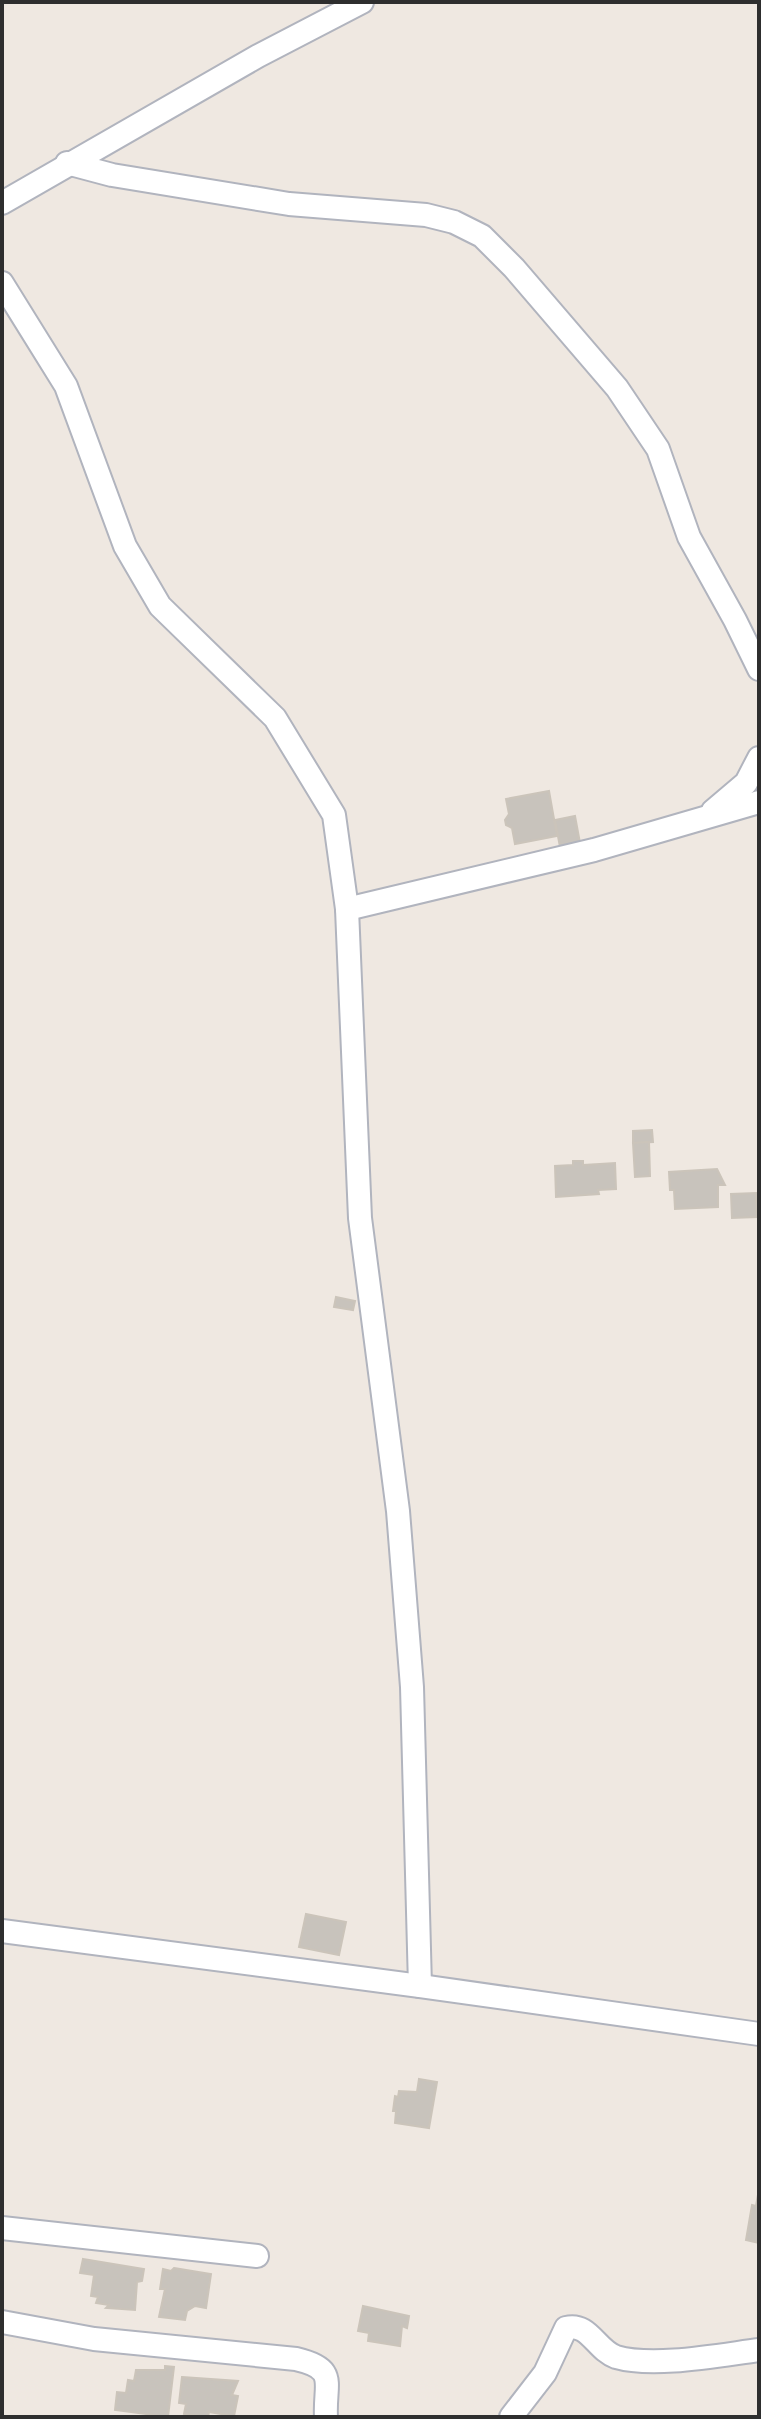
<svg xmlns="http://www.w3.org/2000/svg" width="761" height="2419" font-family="Quicksand,sans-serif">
<rect width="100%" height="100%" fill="#efe8e1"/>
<g fill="#c8c3bc" stroke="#cbc4ba" stroke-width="2">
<polygon points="549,791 557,836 515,844 512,828 506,825 505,820 509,814 506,799"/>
<polygon points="575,816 580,843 560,847 555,820"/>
<polygon points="652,1130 653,1142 633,1143 633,1131"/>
<polygon points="649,1142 650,1176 635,1177 633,1143"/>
<polygon points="573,1161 583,1161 583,1165 615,1163 616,1189 598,1190 599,1194 556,1197 555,1166 573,1165"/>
<polygon points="717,1169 725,1185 718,1185 718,1207 675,1209 674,1190 670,1190 669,1172"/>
<polygon points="756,1193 757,1217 732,1218 731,1194"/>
<polygon points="336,1297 355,1301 353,1310 334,1307"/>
<polygon points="306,1914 346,1922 339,1955 299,1947"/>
<polygon points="419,2079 437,2082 429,2128 395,2123 396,2111 393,2111 395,2096 398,2097 399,2091 417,2092"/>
<polygon points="759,2189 759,2243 746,2240 752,2205 756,2206"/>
<polygon points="83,2259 144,2269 142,2281 137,2282 135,2310 106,2308 109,2305 96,2303 98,2297 91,2296 94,2275 80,2273"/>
<polygon points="174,2268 211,2274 206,2308 195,2306 187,2311 185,2320 159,2317 165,2289 160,2289 163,2269 171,2271"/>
<polygon points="363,2306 409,2316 407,2328 402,2326 400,2346 368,2341 369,2333 358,2331"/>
<polygon points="165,2366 174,2367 168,2417 115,2410 117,2392 126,2393 128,2380 134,2381 136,2370 165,2370"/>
<polygon points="182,2377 238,2381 232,2395 238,2396 234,2416 209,2412 208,2417 184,2414 186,2404 179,2403"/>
</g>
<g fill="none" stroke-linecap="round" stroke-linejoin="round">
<g stroke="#b1b4be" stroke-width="26">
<g id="street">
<polyline points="67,163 112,175 289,204 426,215 454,222 482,236 514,268 617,388 658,449 689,537 735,620 759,669"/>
<polyline points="2,203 258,56 362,2"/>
<polyline points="2,283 66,386 125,546 160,606 275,718 334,815 347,909 360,1218 398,1511 412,1687 420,1986"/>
<polyline points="713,811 746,783 759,758"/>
<polyline points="347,909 594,850 759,802"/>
<polyline points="2,1931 420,1986 759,2034"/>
<polyline points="2,2228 257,2256"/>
<path d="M2,2322L94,2339L296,2359C339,2369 324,2383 326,2417"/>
<path d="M511,2417L545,2373L566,2328C589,2322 596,2350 616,2357C654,2368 720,2355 759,2350"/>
</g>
</g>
<use href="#street" stroke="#fff" stroke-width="22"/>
</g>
<rect width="761" height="2419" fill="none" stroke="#2e2e2e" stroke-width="8"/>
</svg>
